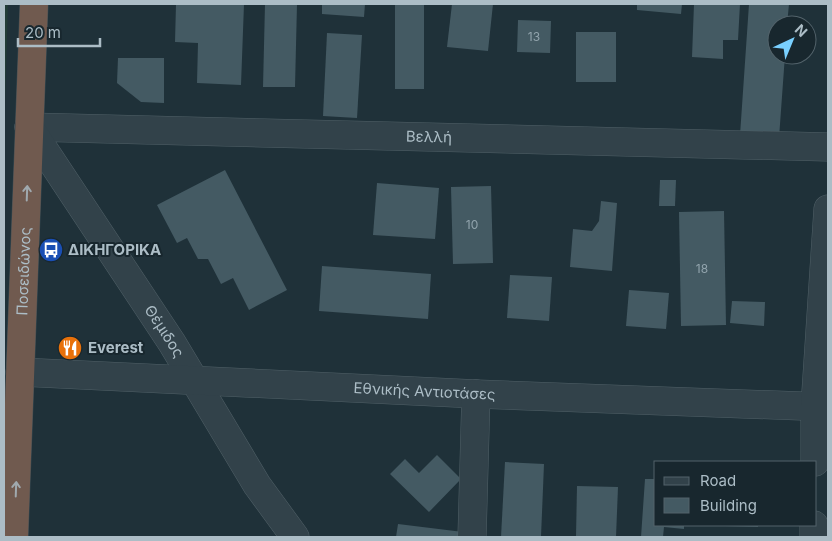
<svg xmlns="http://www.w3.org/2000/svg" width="832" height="541" font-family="Inter,sans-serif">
<rect width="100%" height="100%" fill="#1f3139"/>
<polygon fill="#223c37" points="4,4 8,4 4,138"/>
<g fill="#445a63">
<polygon points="176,4 244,4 241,85 197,83 198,43 175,42"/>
<polygon points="265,4 297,4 295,87 263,87"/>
<polygon points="322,4 365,4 364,17 322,14"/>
<rect x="395" y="4" width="29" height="85"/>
<polygon points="452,4 493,4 488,51 447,47"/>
<polygon points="637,4 682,4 681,14 637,10"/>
<polygon points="694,4 740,4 738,40 723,40 723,59 692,57"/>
<polygon points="749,4 789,4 787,25 777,25 777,55 785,55 779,138 740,135"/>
<polygon points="518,20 551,21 550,53 517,52"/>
<rect x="576" y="32" width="40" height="50"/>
<polygon points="327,33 362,35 357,118 323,116"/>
<polygon points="118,58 164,58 164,103 141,102 117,83"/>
<polygon points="225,170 287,290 249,310 233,278 221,284 208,259 198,259 187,238 177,243 157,205"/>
<polygon points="660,180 676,180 675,206 659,206"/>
<polygon points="377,183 439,188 435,239 373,235"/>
<polygon points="491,186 493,263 453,264 451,187"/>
<polygon points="601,201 617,203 612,271 570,267 573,229 592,231 599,221"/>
<polygon points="724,211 726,325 681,326 679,212"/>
<polygon points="322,266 431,274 428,319 319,311"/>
<polygon points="510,275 552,277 549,321 507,318"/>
<polygon points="629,290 669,293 666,329 626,326"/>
<polygon points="732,301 765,302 764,326 730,323"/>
<polygon points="437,455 461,479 429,512 390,474 405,459 419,473"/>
<polygon points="505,462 544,464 541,537 501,537"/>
<polygon points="645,479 656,479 656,525 684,525 684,529 664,527 663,537 641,537"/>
<polygon points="577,486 618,487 616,537 576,537"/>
<polygon points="398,524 463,532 462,537 396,537"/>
<polygon points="725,525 758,525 758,527 725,526"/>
</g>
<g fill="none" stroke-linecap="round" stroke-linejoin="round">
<g stroke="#506067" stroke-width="29">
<g id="minor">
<path id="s1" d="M29,127L828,147"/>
<path id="s2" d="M29,127L172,343L257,485L295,537"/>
<path id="s3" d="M20,372L476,394L828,407"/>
<polyline points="815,462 815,407 828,209"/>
<polyline points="472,537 476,394"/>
<polyline points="814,537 814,525"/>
</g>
</g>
<g stroke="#3d4d54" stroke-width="29">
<g id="highway">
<path id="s4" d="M14,537L34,4"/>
</g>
</g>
<use href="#minor" stroke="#32424a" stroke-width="28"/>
<use href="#highway" stroke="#705a4f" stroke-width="28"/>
</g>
<defs><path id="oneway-shaft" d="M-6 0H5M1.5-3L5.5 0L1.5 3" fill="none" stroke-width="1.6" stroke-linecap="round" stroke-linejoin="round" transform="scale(1.25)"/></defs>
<g stroke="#a0a9ae">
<use href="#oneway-shaft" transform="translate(27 193) rotate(-88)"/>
<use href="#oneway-shaft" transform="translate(16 489) rotate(-88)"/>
</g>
<defs>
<g id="bus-disc" transform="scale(1.25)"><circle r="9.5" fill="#1a4fb4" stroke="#18272e"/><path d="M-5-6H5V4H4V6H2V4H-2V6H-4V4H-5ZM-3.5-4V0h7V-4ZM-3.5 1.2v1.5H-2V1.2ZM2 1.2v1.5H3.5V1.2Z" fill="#fff"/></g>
<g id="restaurant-disc" transform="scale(1.25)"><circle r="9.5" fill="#e8710a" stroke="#18272e"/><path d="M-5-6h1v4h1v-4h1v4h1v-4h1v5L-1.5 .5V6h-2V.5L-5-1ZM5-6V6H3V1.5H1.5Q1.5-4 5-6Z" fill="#fff"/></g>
</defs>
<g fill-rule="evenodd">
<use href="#bus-disc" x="51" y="250"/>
<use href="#restaurant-disc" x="70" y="348"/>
</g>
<g text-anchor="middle" stroke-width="4" stroke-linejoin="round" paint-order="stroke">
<g font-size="12" fill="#92a4ad">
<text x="534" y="41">13</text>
<text x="472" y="229">10</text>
<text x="702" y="273">18</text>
</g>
<g font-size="15" fill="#acbdc6" stroke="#18272e">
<text dy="5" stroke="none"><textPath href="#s1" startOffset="400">Βελλή</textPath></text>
<text dy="5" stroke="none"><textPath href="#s4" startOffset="266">Ποσειδώνος</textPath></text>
<text dy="5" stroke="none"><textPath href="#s2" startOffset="245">Θέμιδος</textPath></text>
<text dy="5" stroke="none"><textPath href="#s3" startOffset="405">Εθνικής Αντιοτάσες</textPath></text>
</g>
<g font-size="15" font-weight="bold" fill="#acbdc6" stroke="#18272e" text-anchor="start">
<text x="68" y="255">ΔΙΚΗΓΟΡΙΚΑ</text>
<text x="88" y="353">Everest</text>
</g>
</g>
<rect width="832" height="541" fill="none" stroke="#acbdc6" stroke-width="10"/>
<rect x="654" y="461" width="162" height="65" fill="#18272e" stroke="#53636b"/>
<rect x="664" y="477" width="25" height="8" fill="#32424a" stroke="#53636b"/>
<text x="700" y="486" font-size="15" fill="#acbdc6">Road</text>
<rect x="664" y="498" width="25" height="15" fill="#445a63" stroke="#53636b"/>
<text x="700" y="511" font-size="15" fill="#acbdc6">Building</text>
<g transform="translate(792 40) rotate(44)"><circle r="24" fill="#18272e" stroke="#53636b"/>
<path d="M0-4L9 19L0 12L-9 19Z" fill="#79d0ff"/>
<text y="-8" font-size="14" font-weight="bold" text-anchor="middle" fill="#acbdc6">N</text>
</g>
<path d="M18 38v8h82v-8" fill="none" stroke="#acbdc6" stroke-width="2.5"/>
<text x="25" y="38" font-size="15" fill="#acbdc6" stroke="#18272e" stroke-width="4" paint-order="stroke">20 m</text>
</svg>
